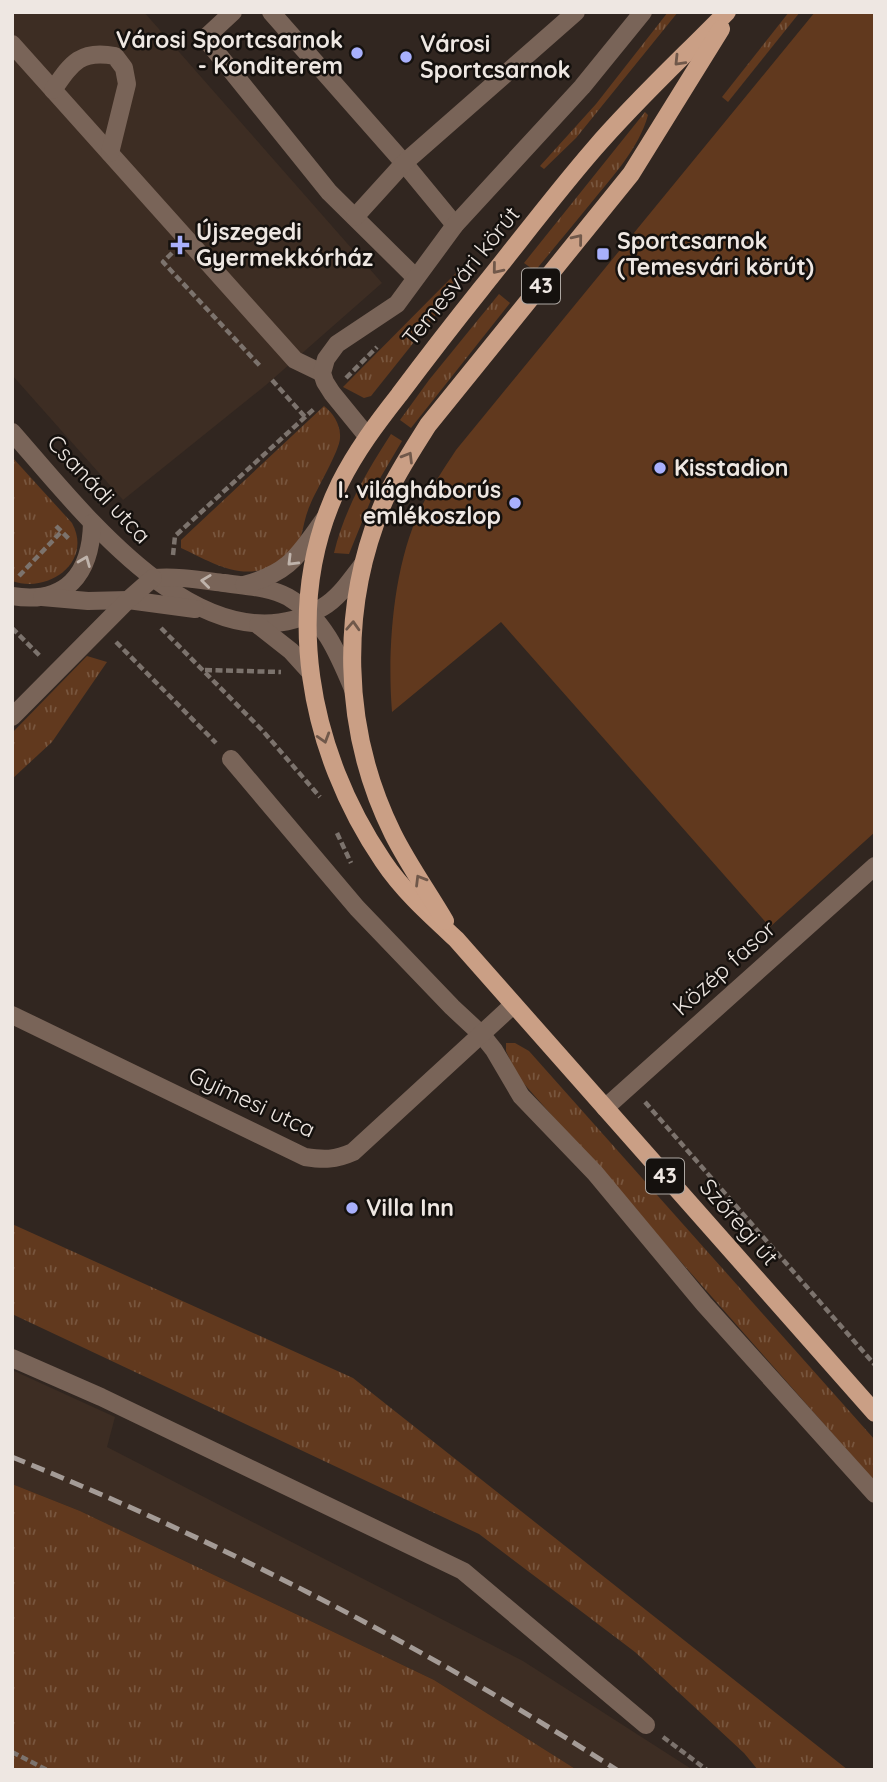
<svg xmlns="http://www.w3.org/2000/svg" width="887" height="1782" font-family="Quicksand,sans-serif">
<defs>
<pattern id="grass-tufts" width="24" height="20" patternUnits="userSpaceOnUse" patternTransform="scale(1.75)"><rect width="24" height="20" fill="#61391e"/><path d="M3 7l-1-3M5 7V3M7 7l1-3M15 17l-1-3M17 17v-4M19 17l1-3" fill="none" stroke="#78563e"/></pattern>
</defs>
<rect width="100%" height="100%" fill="#312620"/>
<g fill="#3d2d23">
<polygon points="12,12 144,12 382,283 266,385 123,500 12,375"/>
<polygon points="12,1370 115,1417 107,1447 523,1661 693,1770 577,1770 434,1680 80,1511 12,1484"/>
</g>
<g fill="url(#grass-tufts)">
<polygon points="668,12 678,12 576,138 544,169 540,166 596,104"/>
<polygon points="789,12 800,12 728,102 722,97"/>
<path d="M645,112L648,115C639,148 613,176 591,203C573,225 554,248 535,271L524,263Z"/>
<polygon points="458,271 462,272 442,307 371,396 364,398 343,387"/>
<polygon points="499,294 510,303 411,428 400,420 429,380"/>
<path d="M324,406C333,413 341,425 340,438C340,450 316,490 310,505C305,516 304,526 301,536C298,543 290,553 285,558C278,564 266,570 256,571C230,575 203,558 181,548V540Z"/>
<path d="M391,434L402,441L379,480L349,554L334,553C344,510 367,471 391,434Z"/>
<path d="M12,457L72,523C93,562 49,594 12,581Z"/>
<polygon points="87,656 107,662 52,742 12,779 12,733"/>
<polygon points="506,1043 515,1043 529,1051 875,1440 875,1482 518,1077 506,1051"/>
<polygon points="12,1224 353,1378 848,1770 758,1770 744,1753 635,1652 479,1534 12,1314"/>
<polygon points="12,1484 80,1511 434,1680 577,1770 12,1770"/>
</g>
<path fill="#61391e" d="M815,12H875V832L770,927L501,622L392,712C387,650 393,567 420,510C430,489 443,470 456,450Z"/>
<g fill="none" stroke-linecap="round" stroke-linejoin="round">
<g stroke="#7c736d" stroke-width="4.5" stroke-dasharray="7 3.5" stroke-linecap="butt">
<polyline points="172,253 163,262 261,367"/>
<polyline points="346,378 377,347"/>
<polyline points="272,380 305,417"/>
<polyline points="56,526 69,539"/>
<polyline points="173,555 175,536 315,408"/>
<polyline points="19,576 62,531"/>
<polyline points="12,628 41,657"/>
<polyline points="161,628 262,730 320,797"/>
<polyline points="116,642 216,743"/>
<polyline points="205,670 281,672"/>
<polyline points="337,833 351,863"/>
<polyline points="645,1102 875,1365"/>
<polyline points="663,1737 707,1770"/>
<polyline points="12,1752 47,1770"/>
</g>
<g stroke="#796458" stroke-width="18">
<polyline points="233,12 205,38 329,192 415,277"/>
<polyline points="271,12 404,163 455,225"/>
<polyline points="12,44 295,360 322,373"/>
<path d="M53,90C71,64 80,49 115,56L124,68L127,84L110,153"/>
<polyline points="355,217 404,163 576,12"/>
<path d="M12,432C80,509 206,677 323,607C340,597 351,579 363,564"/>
<polyline points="367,436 332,393 325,382 322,373 326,359 337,344 397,304 455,225 582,87 643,12"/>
<path d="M153,578C177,576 200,580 224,583C244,586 270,587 288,597C323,617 338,653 353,689"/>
<path d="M244,585C291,572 298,555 325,518"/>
<path d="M12,596C66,605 91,574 92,523"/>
<polyline points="42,597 88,601 128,600 195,609"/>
<polyline points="258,625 291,651 310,672"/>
<polyline points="12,717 128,600 153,578"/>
<polyline points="231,759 357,908 452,1007 482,1035 494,1050 521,1096 595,1173 704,1304 875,1494"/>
<path d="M12,1015L305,1157C324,1160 335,1160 353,1152L513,1005"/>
<polyline points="605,1108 875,866"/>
<polyline points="12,1358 101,1397 463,1571 646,1725"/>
</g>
<g stroke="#ca9f85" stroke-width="18">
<path d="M727,12C683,57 635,101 594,149C555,194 519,242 481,289C453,324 426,359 399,395C377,423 356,451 340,483C280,606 309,752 383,861C403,891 430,915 456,939L875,1413"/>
<path d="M445,921C428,892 408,864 393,834C341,729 339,605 385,499C397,473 413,449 428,425L631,174L721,29"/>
</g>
<path stroke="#a49b96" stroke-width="5" stroke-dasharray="14 7" stroke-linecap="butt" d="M12,1457C224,1543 425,1647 617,1770"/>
</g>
<defs><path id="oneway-chevron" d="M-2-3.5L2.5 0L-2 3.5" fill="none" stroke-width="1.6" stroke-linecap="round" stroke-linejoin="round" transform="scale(1.75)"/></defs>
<g stroke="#70584a">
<use href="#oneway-chevron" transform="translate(679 61) rotate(134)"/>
<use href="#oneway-chevron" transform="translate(578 239) rotate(-51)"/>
<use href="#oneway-chevron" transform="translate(497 269) rotate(129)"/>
<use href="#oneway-chevron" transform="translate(408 457) rotate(-59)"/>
<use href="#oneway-chevron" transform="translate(353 626) rotate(-87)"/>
<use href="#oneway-chevron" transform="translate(324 738) rotate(73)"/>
<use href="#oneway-chevron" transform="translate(420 880) rotate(-121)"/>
</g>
<g stroke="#bfb3ab">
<use href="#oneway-chevron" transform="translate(85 561) rotate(-68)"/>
<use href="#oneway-chevron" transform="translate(292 561) rotate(135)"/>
<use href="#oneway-chevron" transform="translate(206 581) rotate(-173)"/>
</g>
<g fill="#a8b0fc" stroke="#15110e" stroke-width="2.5">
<circle cx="357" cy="53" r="7"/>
<circle cx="406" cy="57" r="7"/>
<path d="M176.5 234.5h7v7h7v7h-7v7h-7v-7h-7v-7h7z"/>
<rect x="596" y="247" width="14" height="14" rx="3.5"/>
<circle cx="660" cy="468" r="7"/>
<circle cx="515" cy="503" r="7"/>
<circle cx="352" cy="1208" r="7"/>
</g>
<g text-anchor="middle" stroke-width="5" stroke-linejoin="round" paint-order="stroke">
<g fill="#15110e" stroke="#ada7a2" stroke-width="2">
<rect x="522" y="268.5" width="38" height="35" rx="5"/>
<rect x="646" y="1158.5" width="38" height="35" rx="5"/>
</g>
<g font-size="21" font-weight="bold" fill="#eee7e2">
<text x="541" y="293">43</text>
<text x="665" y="1183">43</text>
</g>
<g font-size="23" font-weight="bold" fill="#eee7e2" stroke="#15110e" text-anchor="start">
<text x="343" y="48" text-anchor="end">Városi Sportcsarnok<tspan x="343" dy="26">- Konditerem</tspan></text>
<text x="420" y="52">Városi<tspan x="420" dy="26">Sportcsarnok</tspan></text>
<text x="196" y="240">Újszegedi<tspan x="196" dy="26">Gyermekkórház</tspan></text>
<text x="617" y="249">Sportcsarnok<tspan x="617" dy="26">(Temesvári körút)</tspan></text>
<text x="674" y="476">Kisstadion</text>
<text x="501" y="498" text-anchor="end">I. világháborús<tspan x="501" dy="26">emlékoszlop</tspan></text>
<text x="366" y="1216">Villa Inn</text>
</g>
<g font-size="23" fill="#eee7e2" stroke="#15110e">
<text transform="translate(461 276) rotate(-51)" y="8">Temesvári körút</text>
<text transform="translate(99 489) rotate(47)" y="8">Csanádi utca</text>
<text transform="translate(724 968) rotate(-42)" y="8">Közép fasor</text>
<text transform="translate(252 1102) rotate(25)" y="8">Gyimesi utca</text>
<text transform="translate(739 1222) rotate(49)" y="8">Szőregi út</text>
</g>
</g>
<rect width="887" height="1782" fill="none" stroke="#eee7e2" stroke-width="28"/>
</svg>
